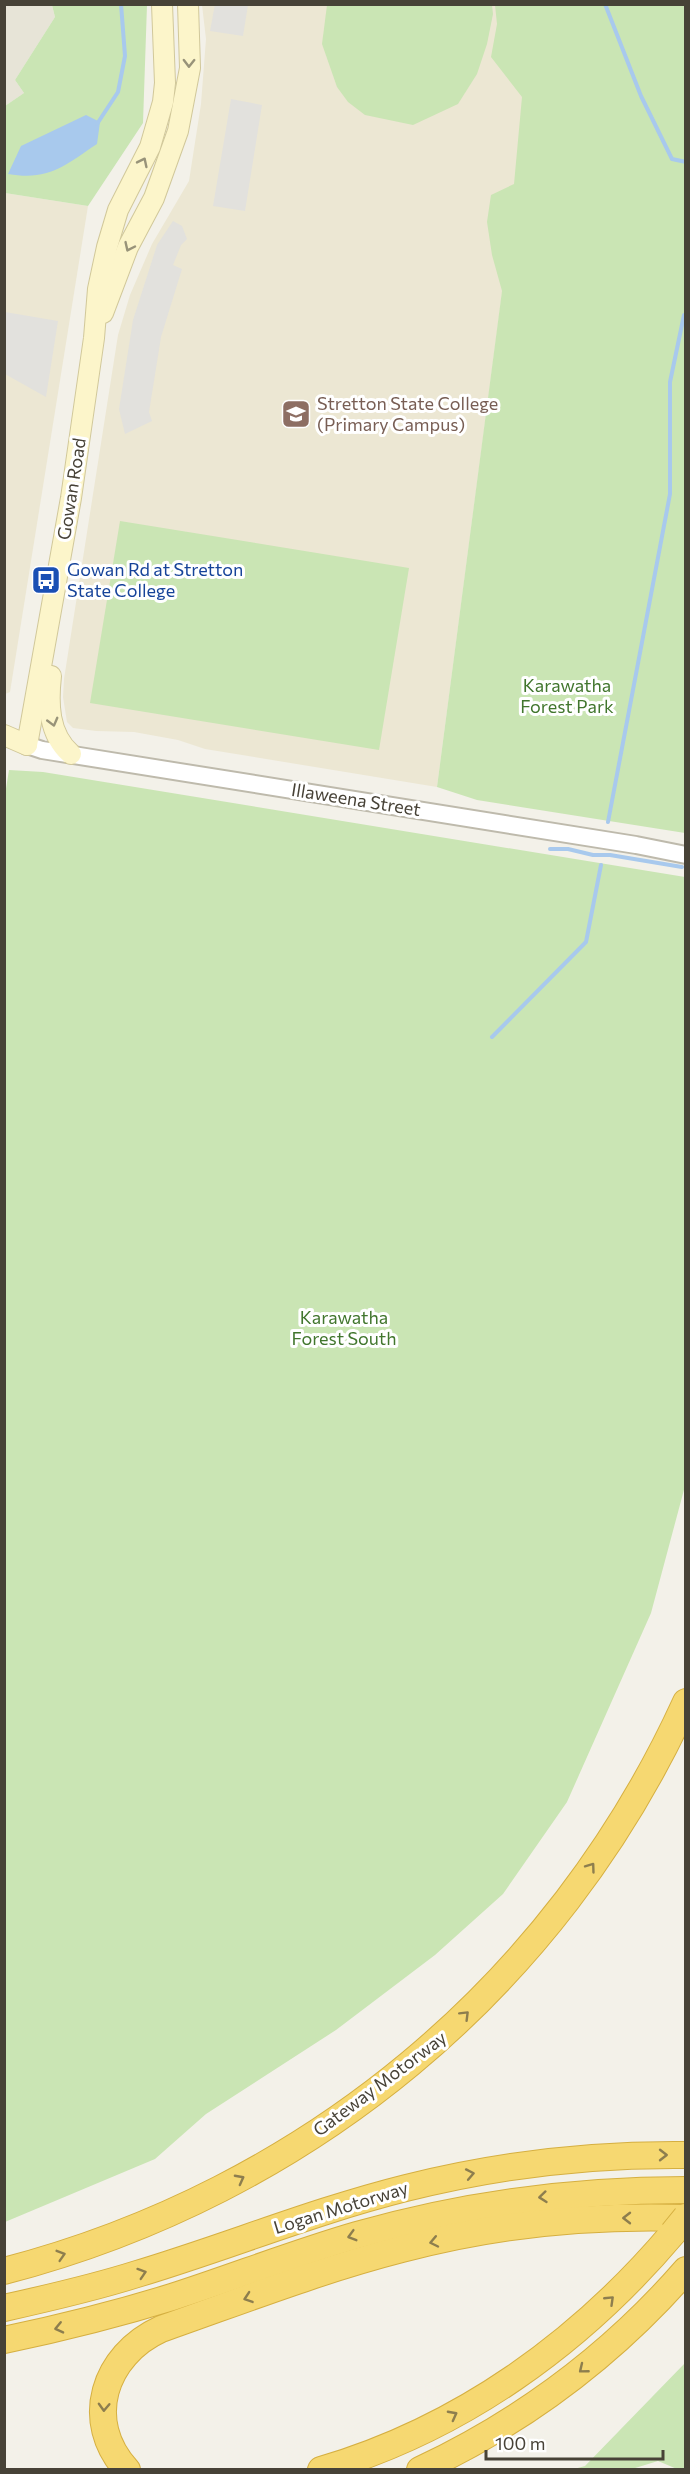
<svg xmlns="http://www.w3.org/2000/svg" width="690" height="2474" font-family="Commissioner,sans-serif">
<rect width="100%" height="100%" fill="#f3f1e9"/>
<polygon fill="#e7e4d7" points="5,5 52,5 55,17 15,80 24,93 5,106"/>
<g fill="#ece7d3">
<polygon points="202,5 540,5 437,787 205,749 178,740 134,732 96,731 73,728 67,722 63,697 64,679 118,335 130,295 152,244 189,181 201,104 206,39"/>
<polygon points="5,193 88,206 10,692 5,694"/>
</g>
<g fill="#cae5b4">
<polygon points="52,5 147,5 143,123 88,206 5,193 5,106 24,93 15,80 55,17"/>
<polygon points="327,5 492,5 493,14 487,44 477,74 458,104 413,125 365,115 348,102 337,87 322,44"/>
<polygon points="495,5 685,5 685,833 477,800 437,787 502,291 492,255 487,222 491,195 514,184 522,97 491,57 497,24"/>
<polygon points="120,521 409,568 379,750 90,703"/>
<polygon points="9,770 43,772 685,877 685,1486 651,1613 567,1802 503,1894 435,1955 336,2030 206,2114 155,2159 5,2222 4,801"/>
<polygon points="685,2363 685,2469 677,2469 658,2461 632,2469 574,2469 585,2466"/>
</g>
<g fill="#e2e1dd">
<polygon points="215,4 248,5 243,36 210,31"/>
<polygon points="231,99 262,105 245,211 213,206"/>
<polygon points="173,221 182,226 187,239 181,245 173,265 182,269 161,337 149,412 152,421 125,434 119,409 133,320 157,245"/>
<polygon points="5,312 58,321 46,397 5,374"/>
</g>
<path fill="#a8c9ed" d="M86,115L100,122L97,144C64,166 49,181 8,174L21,146Z"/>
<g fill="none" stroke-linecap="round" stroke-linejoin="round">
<g stroke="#a8c9ed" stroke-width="4">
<polyline points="605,4 641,96 672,159 686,162"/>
<polyline points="97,124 118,92 125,56 121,4"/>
<polyline points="608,822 670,494 670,382 684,315 686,315"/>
<polyline points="550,849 568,849 593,855 610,855 682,867"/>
<polyline points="492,1037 586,942 601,865"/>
</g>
<g stroke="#bebaac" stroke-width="20">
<polyline id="tertiary" points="27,745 42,750 636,845 686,855"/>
</g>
<g stroke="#d1c89a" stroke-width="22">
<g id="secondary">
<polyline points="103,313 128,247 154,198 178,131 190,68 188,4"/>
<path d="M51,676C48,703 48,734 71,754"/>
<polyline points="4,735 27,745"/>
<polyline points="27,745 71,498 94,338 98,289 107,247 118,210 150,147 163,102 165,83 162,4"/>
</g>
</g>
<g stroke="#d5af41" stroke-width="28">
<g id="motorway">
<path d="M4,2271C307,2192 556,1987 686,1702"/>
<path d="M4,2308C49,2298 93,2288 137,2274C227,2247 314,2211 406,2188C497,2165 592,2154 686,2155"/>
<path d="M4,2340C61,2328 117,2314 172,2297C234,2277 295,2253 357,2235C465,2204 574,2190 686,2190"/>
<path d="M127,2470C82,2421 104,2355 161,2329C241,2301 320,2270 402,2249C495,2224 590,2215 686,2218"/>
<path d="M321,2470C461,2429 580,2343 673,2233"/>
<path d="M420,2470C522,2422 612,2355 686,2270"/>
</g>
</g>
<use href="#tertiary" stroke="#fff" stroke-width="16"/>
<use href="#secondary" stroke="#fcf5ca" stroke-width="20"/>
<use href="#motorway" stroke="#f6d871" stroke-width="26"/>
<g stroke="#d5af41" stroke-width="28" stroke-linecap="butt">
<polyline id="motorway-bridge" points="673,2233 686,2217"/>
</g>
<use href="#motorway-bridge" stroke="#f6d871" stroke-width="26"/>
</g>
<defs><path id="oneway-chevron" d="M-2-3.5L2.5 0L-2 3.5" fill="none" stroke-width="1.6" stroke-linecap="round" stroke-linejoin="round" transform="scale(1.5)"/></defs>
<g stroke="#989379">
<use href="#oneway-chevron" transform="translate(189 63) rotate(91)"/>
<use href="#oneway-chevron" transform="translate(143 162) rotate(-64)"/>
<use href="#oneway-chevron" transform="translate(129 247) rotate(115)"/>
<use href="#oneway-chevron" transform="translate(53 722) rotate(75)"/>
</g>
<g stroke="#8d7e4e">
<use href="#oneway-chevron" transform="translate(591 1867) rotate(-54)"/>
<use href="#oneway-chevron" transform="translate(465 2015) rotate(-45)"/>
<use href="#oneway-chevron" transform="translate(663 2155)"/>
<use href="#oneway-chevron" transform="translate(470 2174) rotate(-11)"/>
<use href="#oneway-chevron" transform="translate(240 2179) rotate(-28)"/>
<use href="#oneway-chevron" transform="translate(543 2197) rotate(174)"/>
<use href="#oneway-chevron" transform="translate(627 2218) rotate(180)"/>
<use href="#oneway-chevron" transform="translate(352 2236) rotate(164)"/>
<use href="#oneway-chevron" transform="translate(434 2242) rotate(168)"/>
<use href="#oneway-chevron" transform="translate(61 2255) rotate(-17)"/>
<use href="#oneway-chevron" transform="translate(142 2273) rotate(-18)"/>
<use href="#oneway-chevron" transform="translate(248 2298) rotate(161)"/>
<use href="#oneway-chevron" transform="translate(610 2300) rotate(-44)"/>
<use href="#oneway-chevron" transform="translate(59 2328) rotate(167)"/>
<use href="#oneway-chevron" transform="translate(583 2369) rotate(141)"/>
<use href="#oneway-chevron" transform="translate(104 2407) rotate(92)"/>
<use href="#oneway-chevron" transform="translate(453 2415) rotate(-28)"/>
</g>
<defs>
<g id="school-square" transform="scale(1.5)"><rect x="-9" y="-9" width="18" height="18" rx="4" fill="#8d6e63" stroke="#fff"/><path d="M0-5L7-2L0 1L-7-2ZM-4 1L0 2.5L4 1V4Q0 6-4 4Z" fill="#fff"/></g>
<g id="bus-square" transform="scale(1.5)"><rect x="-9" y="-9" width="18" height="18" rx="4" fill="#1a4fb4" stroke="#fff"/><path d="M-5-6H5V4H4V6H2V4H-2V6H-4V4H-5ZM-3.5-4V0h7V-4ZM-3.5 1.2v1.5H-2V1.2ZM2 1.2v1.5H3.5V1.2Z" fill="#fff"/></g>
</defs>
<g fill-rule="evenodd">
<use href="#school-square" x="296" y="414"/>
<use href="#bus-square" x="46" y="580"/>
</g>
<g text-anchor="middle" stroke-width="6" stroke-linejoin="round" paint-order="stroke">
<g font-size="18" fill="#785e54" stroke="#fff" text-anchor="start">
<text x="317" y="410">Stretton State College<tspan x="317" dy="21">(Primary Campus)</tspan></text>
</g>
<g font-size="18" fill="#474237" stroke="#fff">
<text transform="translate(72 489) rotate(-81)" y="6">Gowan Road</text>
<text transform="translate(356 800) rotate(9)" y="6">Illaweena Street</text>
<text transform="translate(380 2084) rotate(-37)" y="6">Gateway Motorway</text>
<text transform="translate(341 2208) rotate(-17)" y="6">Logan Motorway</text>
</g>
<g font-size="18" fill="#164399" stroke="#fff" text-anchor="start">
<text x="67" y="576">Gowan Rd at Stretton<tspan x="67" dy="21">State College</tspan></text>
</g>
<g font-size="18" fill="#41762d" stroke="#fff">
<text x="567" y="692">Karawatha<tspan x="567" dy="21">Forest Park</tspan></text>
<text x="344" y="1324">Karawatha<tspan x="344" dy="21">Forest South</tspan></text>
</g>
</g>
<rect width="690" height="2474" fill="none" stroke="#474237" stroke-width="12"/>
<path d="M486 2450v9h177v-9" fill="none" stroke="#474237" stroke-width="3"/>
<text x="495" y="2450" font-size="18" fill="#474237" stroke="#ffffff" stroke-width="4.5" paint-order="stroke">100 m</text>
</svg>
